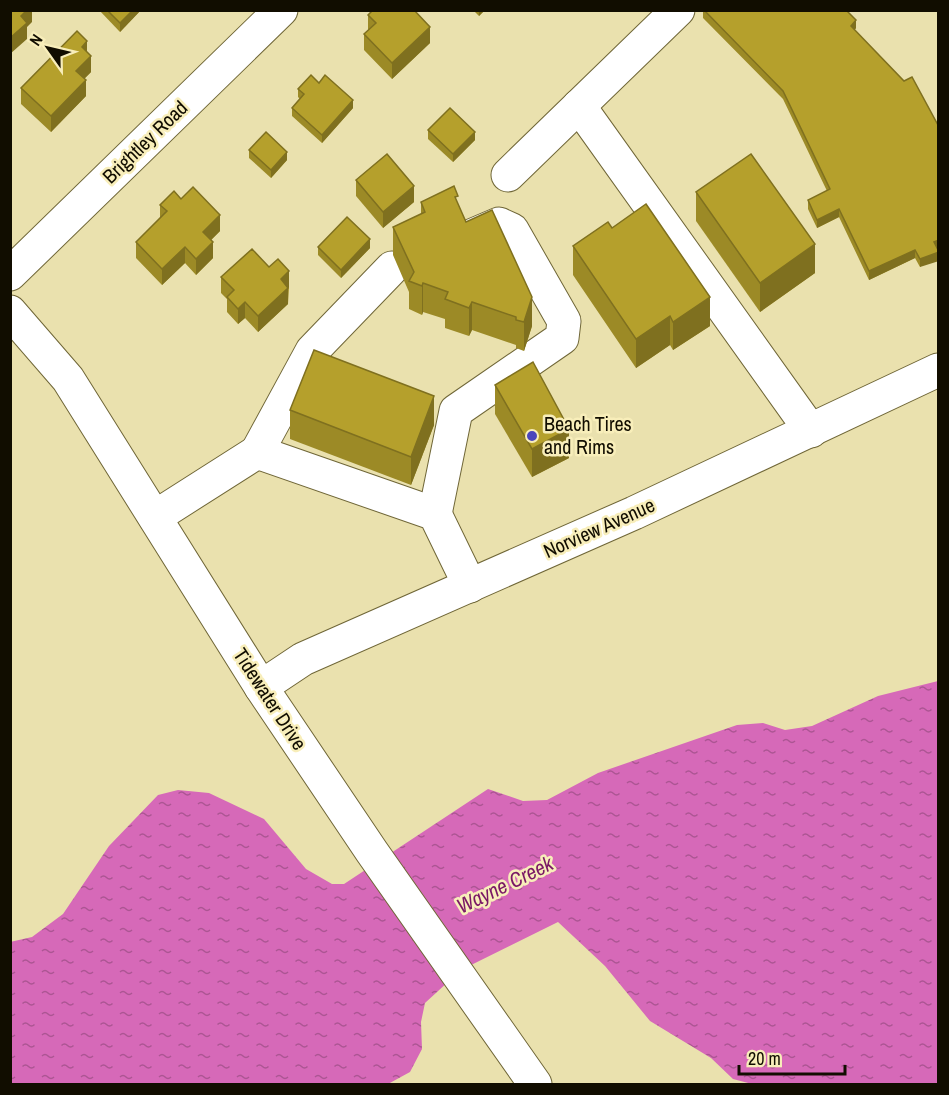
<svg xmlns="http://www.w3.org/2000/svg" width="949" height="1095" font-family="'Archivo Narrow',sans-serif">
<defs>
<pattern id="water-ripples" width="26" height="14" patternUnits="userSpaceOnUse" patternTransform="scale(1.5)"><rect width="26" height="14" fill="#d669b8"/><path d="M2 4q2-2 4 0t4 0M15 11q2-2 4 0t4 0" fill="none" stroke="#ac5593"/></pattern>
</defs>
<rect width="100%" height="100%" fill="#eae1ae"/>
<polygon fill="url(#water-ripples)" points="938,681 938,1084 752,1084 733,1079 711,1058 650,1021 605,966 558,922 461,970 425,1003 421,1022 422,1049 410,1072 388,1084 11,1084 10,942 32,937 63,914 109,846 158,795 178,790 209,793 264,819 306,869 332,884 344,884 488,789 523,801 547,800 598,773 737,725 763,723 785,730 812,726 878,696"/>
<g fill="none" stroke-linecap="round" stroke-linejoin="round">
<g stroke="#6f6637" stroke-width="35">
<g id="minor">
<polyline points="579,106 811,431"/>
<polyline points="508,175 678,10"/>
<polyline points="10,274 281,10"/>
<polyline points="257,452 312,351 392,268"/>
<polyline points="435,514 456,411 562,338 564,321 512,230 499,224 464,239"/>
<polyline points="155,517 257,452 435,514 470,586"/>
<polyline points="261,687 303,659 634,513 938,370"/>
</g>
</g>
<g stroke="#6f6637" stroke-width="35">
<polyline id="highway" points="10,312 68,379 261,687 372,852 535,1084"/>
</g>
<use href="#minor" stroke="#fff" stroke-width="33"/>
<use href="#highway" stroke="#fff" stroke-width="33"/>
</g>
<g fill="#9c8a26">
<polygon points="99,10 141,10 120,32"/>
<polygon points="473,10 485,10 479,16"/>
<polygon points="703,10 856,28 854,30 939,127 939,248 920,267 915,258 869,280 839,217 817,228 808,209 808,200 827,191 783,99 703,18"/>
<polygon points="368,15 430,43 392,79 364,50 364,34 368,30"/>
<polygon points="87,52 91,72 84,79 86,96 51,132 21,104 21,88"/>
<polygon points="319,83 353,108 322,143 292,116 292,108 300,99 298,97 298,89"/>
<polygon points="428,130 475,140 453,162 428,139"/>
<polygon points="249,150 287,160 271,178 249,158"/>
<polygon points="356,180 414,202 383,228 356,196"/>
<polygon points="696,192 815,273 760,312 696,221"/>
<polygon points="181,199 220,231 211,240 213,258 196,275 185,263 162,285 136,258 136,242 160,218 160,205"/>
<polygon points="421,202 458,204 466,222 532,326 524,351 516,348 516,345 472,330 469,336 445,328 445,319 423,312 422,315 409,309 409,292 393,255 393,227 421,214"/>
<polygon points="612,228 710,326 673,350 670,345 636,368 573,275 573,246"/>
<polygon points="318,247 370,248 341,278 318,255"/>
<polygon points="269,267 289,287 288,304 258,332 245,318 238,324 227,312 227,299 221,293 221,277"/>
<polygon points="495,385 569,458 532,477 495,414"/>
<polygon points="290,410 434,425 411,485 290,439"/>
</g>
<g fill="#7f701f">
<polygon points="27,10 32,10 32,22 27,27 27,39 10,54 10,38 21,16"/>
<polygon points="133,10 141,10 120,32 120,23"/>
<polygon points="479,10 485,10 479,16"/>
<polygon points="856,20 856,28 851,35 851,26"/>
<polygon points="430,27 430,43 392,79 392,63"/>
<polygon points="87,41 87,57 82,47"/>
<polygon points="91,56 91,72 76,87 76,71"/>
<polygon points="86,80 86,96 51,132 51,116"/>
<polygon points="353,100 353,108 322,143 322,135"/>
<polygon points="475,132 475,140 453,162 453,154"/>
<polygon points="287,152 287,160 271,178 271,170"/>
<polygon points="414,186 414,202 383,228 383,212"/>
<polygon points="839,209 839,217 817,228 817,220"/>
<polygon points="220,215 220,231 203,248 203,232"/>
<polygon points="370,239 370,248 341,278 341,270"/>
<polygon points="939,240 939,248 934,250 934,242"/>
<polygon points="213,242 213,258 196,275 196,259"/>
<polygon points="815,244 815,273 760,312 760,283"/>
<polygon points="185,247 185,263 162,285 162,269"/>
<polygon points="915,250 915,258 869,280 869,271"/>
<polygon points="939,252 939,261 920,267 920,259"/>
<polygon points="289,271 289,287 285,290 288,288 288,304 258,332 258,316 281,279"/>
<polygon points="423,283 423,312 422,315 422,286"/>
<polygon points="532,297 532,326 524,351 524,322"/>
<polygon points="710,297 710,326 673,350 673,322"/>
<polygon points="245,302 245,318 238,324 238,309"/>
<polygon points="472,302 472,330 469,336 469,308"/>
<polygon points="670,316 670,345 636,368 636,339"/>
<polygon points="434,396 434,425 411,485 411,457"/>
<polygon points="569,429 569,458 532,477 532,449"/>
</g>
<g fill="#b5a02c" stroke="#7f701f" stroke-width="1.5">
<polygon points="10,10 27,10 21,16 27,23 10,38"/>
<polygon points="107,10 133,10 120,23"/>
<polygon points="373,10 414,10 430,27 392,63 364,34 376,23 368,15"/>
<polygon points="704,10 846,10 856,20 851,26 904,81 912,77 939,127 939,240 934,242 939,252 920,259 915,250 869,271 839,209 817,220 808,200 830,189 783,91"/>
<polygon points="77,31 87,41 82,47 91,56 76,71 86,80 51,116 21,88"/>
<polygon points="311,75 319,83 325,75 353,100 322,135 292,108 304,94 298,89"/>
<polygon points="450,108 475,132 453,154 428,130"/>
<polygon points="266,132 287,152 271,170 249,150"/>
<polygon points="387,154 414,186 383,212 356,180"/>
<polygon points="751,154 815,244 760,283 696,192"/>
<polygon points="454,186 458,196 455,197 466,222 492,210 532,297 524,322 516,320 516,317 472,302 469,308 445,299 448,292 423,283 422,286 409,281 414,272 393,227 425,212 421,202"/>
<polygon points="193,187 220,215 203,232 213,242 196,259 185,247 162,269 136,242 167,211 160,205 174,191 181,199"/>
<polygon points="646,204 710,297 673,322 670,316 636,339 573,246 608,222 612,228"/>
<polygon points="347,217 370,239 341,270 318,247"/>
<polygon points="252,249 269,267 278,259 289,271 281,279 288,288 258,316 245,302 238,309 227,297 234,290 221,277"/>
<polygon points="314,350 434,396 411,457 290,410"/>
<polygon points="533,362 569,429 532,449 495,385"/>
</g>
<circle fill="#4a46bc" stroke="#f8eeba" stroke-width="2" cx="532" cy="436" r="6"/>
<g text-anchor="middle" stroke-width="5" stroke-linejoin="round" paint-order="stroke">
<g font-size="20" fill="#110d00" stroke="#f8eeba">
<text transform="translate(145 142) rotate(-44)" y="7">Brightley Road</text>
<text transform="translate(599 528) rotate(-24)" y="7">Norview Avenue</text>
<text transform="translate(270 699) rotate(57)" y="7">Tidewater Drive</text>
</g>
<g font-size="20" fill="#110d00" stroke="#f8eeba" text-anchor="start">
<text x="544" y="431">Beach Tires<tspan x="544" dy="23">and Rims</tspan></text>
</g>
<g font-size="21" font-style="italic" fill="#7a1865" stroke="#f8eeba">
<text transform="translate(505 885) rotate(-26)" y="7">Wayne Creek</text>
</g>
</g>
<rect width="949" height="1095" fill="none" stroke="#110d00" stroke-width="24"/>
<g transform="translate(48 48) rotate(304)" stroke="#f8eeba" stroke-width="4.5" paint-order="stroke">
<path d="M0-4.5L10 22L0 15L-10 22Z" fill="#110d00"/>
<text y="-9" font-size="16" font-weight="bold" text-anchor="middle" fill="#110d00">N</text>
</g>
<path d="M739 1065v9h106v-9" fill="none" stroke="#110d00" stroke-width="3"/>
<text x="748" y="1065" font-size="18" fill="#110d00" stroke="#f8eeba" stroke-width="4.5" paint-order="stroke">20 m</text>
</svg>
